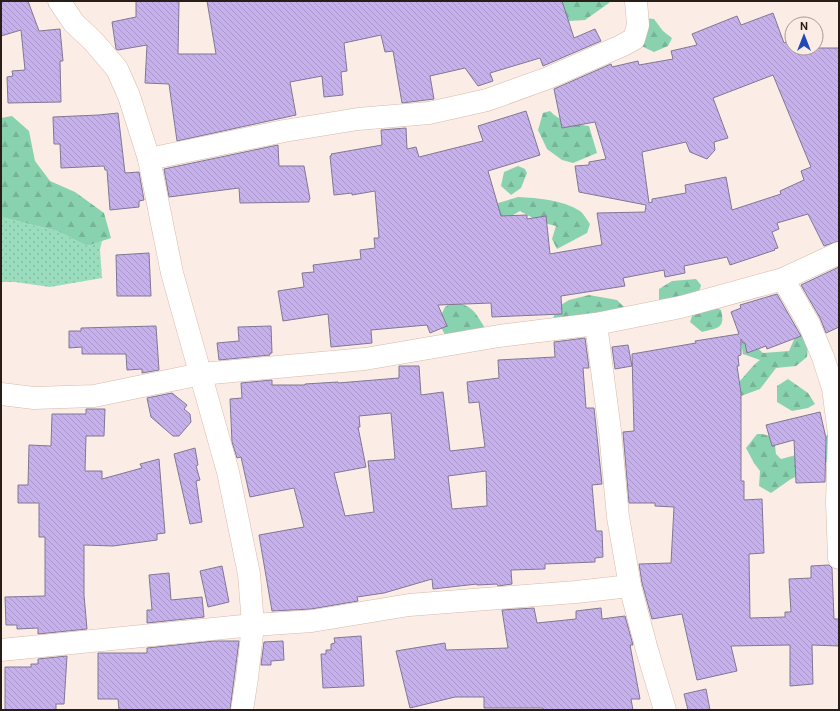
<svg xmlns="http://www.w3.org/2000/svg" width="840" height="711" font-family="'DM Sans',sans-serif">
<defs>
<pattern id="grass-dots" width="8" height="8" patternUnits="userSpaceOnUse"><rect width="8" height="8" fill="#9addbe"/><path d="M2 2h.1M6 6h.1" fill="none" stroke="#85bda3" stroke-width="1.8" stroke-linecap="round"/></pattern>
<pattern id="forest-firs" width="22" height="20" patternUnits="userSpaceOnUse"><rect width="22" height="20" fill="#89d2b0"/><path d="M5 1l3.5 6h-7zM16 11l3.5 6h-7z" fill="#76b497"/></pattern>
<pattern id="building-back-hatch" width="6" height="6" patternUnits="userSpaceOnUse"><rect width="6" height="6" fill="#c7b1ed"/><path d="M-1 5l2 2M0 0l6 6M5-1l2 2" fill="none" stroke="#ab98ca"/></pattern>
</defs>
<rect width="100%" height="100%" fill="#fbede6"/>
<polygon fill="url(#grass-dots)" points="1,217 57,231 87,246 102,241 100,250 102,278 50,287 15,282 1,282"/>
<g fill="url(#forest-firs)">
<polygon points="563,1 610,1 609,3 585,20 569,21 559,6"/>
<polygon points="645,18 654,19 663,31 672,38 668,46 654,52 639,45"/>
<path d="M550,111C560,122 575,124 589,126L597,153L573,163L562,160L547,149L538,130L543,113Z"/>
<polygon points="12,116 29,131 35,161 50,181 75,192 104,213 111,238 87,246 57,231 1,217 1,118"/>
<polygon points="518,166 525,169 527,173 521,188 511,195 501,186 504,172"/>
<path d="M518,197C538,198 563,200 580,211C584,214 587,220 590,224L587,233L557,249L552,239L556,226L540,222L520,211L503,221L495,204Z"/>
<polygon points="696,279 701,285 700,289 695,294 659,301 659,289 672,281"/>
<polygon points="589,295 617,300 624,307 591,329 590,313 579,317 552,323 556,308 569,300"/>
<path d="M454,302C473,306 475,312 485,328L446,337L438,321L445,307Z"/>
<path d="M713,306L721,310C726,329 717,328 702,332L690,322L694,310Z"/>
<path d="M801,334L808,345L807,357L796,366L776,368L760,389L741,396L735,386C744,378 750,367 760,360L743,354L741,342L748,339L763,353L789,351L796,335Z"/>
<polygon points="788,379 808,393 815,404 808,408 792,411 777,402 777,386"/>
<polygon points="757,434 762,434 774,437 776,454 781,459 807,452 820,438 831,434 831,462 820,462 804,473 791,479 771,493 759,486 760,471 754,463 746,448"/>
</g>
<g fill="url(#building-back-hatch)" stroke="#817793" fill-rule="evenodd">
<polygon points="1,1 28,1 39,31 60,29 63,61 60,61 61,102 8,103 7,77 13,76 12,71 25,70 21,30 1,36"/>
<polygon points="136,1 179,1 178,54 216,54 207,1 562,1 574,38 595,29 601,41 543,66 540,58 490,73 493,81 478,86 465,68 430,76 434,99 402,103 393,51 385,52 381,35 344,43 347,71 341,72 343,95 324,97 322,76 290,82 296,115 177,141 169,84 145,83 147,45 118,50 116,49 112,22 136,17"/>
<path d="M773,13L784,43L792,40V48H839V241L824,246L808,214L777,223L779,229L772,232L778,248L774,249L775,250L730,265L727,257L684,266L685,273L665,277L664,270L623,278L625,286L561,296L562,314L492,317L491,303L438,305L447,326L430,333L427,325L371,330L372,343L331,347L328,314L283,321L278,291L304,287L302,273L314,272L313,265L361,259L360,250L375,248L374,238H379L375,191L352,195V193L334,195L330,156L332,155L331,154L382,145L381,130L406,128L407,149L416,147L419,157L483,141L478,126L526,111L540,155L488,171L501,216L527,215V219L546,216L550,254L601,245H602L597,213L645,212L646,205L579,192L575,166L589,165V162L606,159L595,122L562,128L554,89L611,64L612,67L638,61L639,65L673,59L671,51L697,45L692,34L737,16L741,25ZM773,75L811,167L801,171L804,180L780,191L781,194L732,210L726,177L685,185L686,193L652,199V202L649,203L642,152L686,142L690,152L707,159L715,150L714,142L728,138L713,98Z"/>
<polygon points="118,113 125,173 139,172 144,200 139,201 139,207 110,210 107,170 105,170 104,166 61,168 60,144 54,144 53,117 99,115"/>
<polygon points="278,145 279,166 304,166 310,199 309,200 309,202 240,203 239,188 169,197 164,169"/>
<polygon points="149,253 151,296 117,296 116,255"/>
<polygon points="839,267 839,327 826,333 820,318 801,285"/>
<polygon points="777,294 801,336 767,349 766,346 747,353 745,343 743,343 741,339 741,355 738,356 739,366 737,366 741,393 741,481 744,481 744,500 762,499 764,553 749,554 750,618 785,617 785,612 791,612 789,579 811,578 811,566 829,565 832,568 834,619 839,619 839,646 812,645 813,684 790,686 790,645 731,646 737,671 697,680 682,614 652,619 642,583 639,564 671,563 674,507 655,506 655,503 629,503 623,432 634,431 632,354 696,343 695,341 739,334 731,312 741,308 740,305"/>
<polygon points="156,326 159,370 142,373 142,369 127,370 126,354 82,354 82,347 69,348 69,331 81,331 81,328"/>
<polygon points="271,326 272,353 270,353 270,355 219,360 217,343 239,341 238,327"/>
<path d="M585,338L589,368H583L586,408H594L602,484L592,485L596,531H602L603,557L595,558V562L545,564V569L511,570L512,584L498,586L497,584L477,585V584L433,589L432,579L384,593L357,597L358,601L311,609L272,611L259,535L304,527L294,488L250,497L241,457L237,458L232,442L230,399L242,398L241,383L272,380V385H305V384L338,382V383L399,378V366H419L421,395L443,392L450,451L485,447L479,402L469,403L467,382L499,378L498,360L555,357L554,342ZM391,413L395,459L368,461L374,512L345,516L334,473L366,467L358,427H360L359,416ZM486,471L487,506L452,509L448,476Z"/>
<polygon points="628,345 632,366 615,369 612,347"/>
<polygon points="172,393 187,405 184,409 190,414 191,422 179,436 173,436 151,417 147,398"/>
<polygon points="86,409 105,409 104,436 86,436 85,471 102,471 102,479 142,468 140,464 159,459 165,533 157,534 157,540 113,546 84,545 84,595 87,629 38,634 38,628 17,629 17,625 6,625 5,597 45,596 45,537 39,537 39,503 18,503 18,485 28,485 29,445 51,446 52,414 86,414"/>
<polygon points="820,412 826,438 825,482 796,483 794,440 772,446 766,425"/>
<polygon points="195,448 198,465 196,466 200,480 196,481 202,522 190,524 174,454"/>
<polygon points="222,566 229,602 208,607 200,571"/>
<polygon points="169,573 171,600 202,597 204,617 147,623 147,610 152,610 149,575"/>
<polygon points="534,608 537,623 576,619 576,611 601,608 602,619 625,616 633,645 630,645 640,699 631,699 633,710 543,710 543,708 484,708 484,697 455,697 410,708 396,651 445,643 446,650 508,648 502,610"/>
<polygon points="361,636 364,686 323,688 321,654 326,654 326,650 331,650 331,644 335,643 334,638"/>
<polygon points="214,641 239,641 230,710 119,710 118,699 98,699 98,653 147,653 147,648"/>
<polygon points="283,641 284,660 271,661 271,665 261,665 264,642"/>
<polygon points="67,656 64,704 56,704 56,710 5,710 5,667 31,667 31,664 38,664 38,659"/>
<polygon points="706,689 710,710 688,710 684,694"/>
</g>
<g fill="none" stroke-linecap="round" stroke-linejoin="round">
<g stroke="#d8b9a8" stroke-width="23">
<g id="street">
<polyline points="59,1 74,23 94,42 117,69 129,96 149,159 172,273 228,472 249,574 253,625 247,678 242,710"/>
<polyline points="149,159 284,131 358,119 429,113 487,100 548,78 621,46 634,39 638,25 636,1"/>
<polyline points="783,279 809,324 823,357 833,388 839,434 837,503 839,558"/>
<polyline points="596,324 610,431 618,517 630,586 647,650 665,710"/>
<polyline points="1,394 34,398 94,396 201,374 365,359 499,336 596,324 681,307 783,279 839,253"/>
<polyline points="1,650 253,625 312,621 409,605 576,592 630,586"/>
</g>
</g>
<use href="#street" stroke="#fff" stroke-width="22"/>
</g>
<rect width="840" height="711" fill="none" stroke="#291e17" stroke-width="4"/>
<g transform="translate(804 36)"><circle r="19" fill="#fbede6" stroke="#a79a93"/>
<path d="M0-3L7 15L0 10L-7 15Z" fill="#214ab8"/>
<text y="-6" font-size="11" font-weight="bold" text-anchor="middle" fill="#291e17">N</text>
</g>
</svg>
